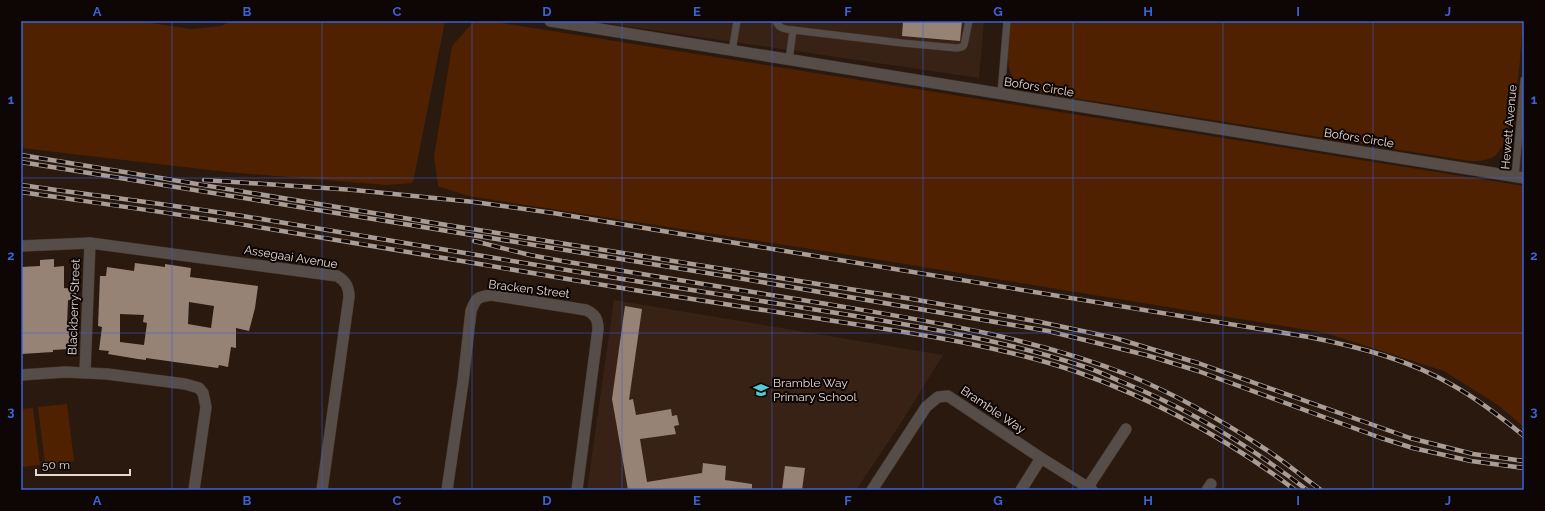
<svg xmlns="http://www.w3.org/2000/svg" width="1545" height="511" font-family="Raleway,sans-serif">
<rect width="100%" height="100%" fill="#2a190f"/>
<g fill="#382215">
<polygon points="591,21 984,21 979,78"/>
<polygon points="1524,80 1524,178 1515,177"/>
<polygon points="614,300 943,355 899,426 856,490 587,490"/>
</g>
<g fill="#4f2100">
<polygon points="21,21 138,21 191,29 221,26 232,21 445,21 413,183 386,185 227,172 21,148"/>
<polygon points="474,21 489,21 1524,186 1524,427 1498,405 1444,371 1326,333 850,255 468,196 438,186 434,157 452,46"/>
<path d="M1010,21H1523C1520,53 1518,132 1496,155C1489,161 1478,161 1470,161L1042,93C1035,91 1026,88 1019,84C1002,72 1009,38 1010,21Z"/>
<polygon points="67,404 74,461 45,464 38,407"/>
<polygon points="33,408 40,465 21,467 21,409"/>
</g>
<g fill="#978276" fill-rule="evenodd">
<polygon points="903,21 962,21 960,41 902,36"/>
<polygon points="54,259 54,267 64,266 64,288 76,289 76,301 68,300 67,325 75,325 74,344 69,344 69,349 53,350 53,352 21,354 21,267 40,266 40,260"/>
<path d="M135,263L165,267V264L191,268L190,277L258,286L255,308L249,331L236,328V348L231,347L228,367L219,365L218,368L146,358V360L138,359L108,354L109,351L99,350L102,327L98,326L100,276H106L107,267L134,271ZM189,302L214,306L211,328L188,324ZM120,314L144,315L143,322L147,323L144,345L120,342Z"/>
<polygon points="625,306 642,309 629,400 633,399 636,415 671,409 672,416 677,415 679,425 674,426 676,434 640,439 647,482 702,473 703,463 726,466 725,480 752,484 752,490 628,490 612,399"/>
<polygon points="785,466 805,468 802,490 782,490"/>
</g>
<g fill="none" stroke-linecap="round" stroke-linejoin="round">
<g stroke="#44342a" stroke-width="8">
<g id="service">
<path d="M776,21C779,29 785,29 793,30L902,43L957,48L962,47L964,45L969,21"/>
<polyline points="732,51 737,21"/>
<polyline points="789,60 793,30"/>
<polyline points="1001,94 1007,21"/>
<polyline points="1515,177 1524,80"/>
</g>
</g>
<g stroke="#44342a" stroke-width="12">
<g id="minor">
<polyline points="550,21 1524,178"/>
<path d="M21,246L90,243L337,276C346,281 349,287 349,297L322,490"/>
<polyline points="85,372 90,243"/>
<polyline points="21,375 65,372 107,374 185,384 199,388 203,393 206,407 194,490"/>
<polyline points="1088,487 1126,429"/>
<path d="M447,490L463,382L471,311C476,298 477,297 491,295L586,310C595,314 598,319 598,329L577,490"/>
<polyline points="872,490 926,407 938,397 948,396 1041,458 1092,490"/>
<polyline points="1021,490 1041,458"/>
<polyline points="1207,490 1211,484"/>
</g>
</g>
<use href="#service" stroke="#564d48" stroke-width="7"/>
<use href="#minor" stroke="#564d48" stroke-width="11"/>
<g stroke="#a99c94" stroke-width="4.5">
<g id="rail">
<polyline points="21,155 428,222 912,299 1040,322 1115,338 1198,363 1410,438 1473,454 1524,461"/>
<polyline points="21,162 738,278 1048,331 1146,355 1198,371 1381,438 1413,448 1471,461 1524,468"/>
<path d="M204,180L354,190L474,202L553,213L1309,337C1359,347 1410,360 1454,386C1479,400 1502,418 1524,436"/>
<path d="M21,185C105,197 190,207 273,221C379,238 485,257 591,274C675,287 759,301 843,314C922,327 1002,340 1079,365C1094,369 1108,376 1122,382C1189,409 1250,446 1307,490"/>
<path d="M21,192C104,204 187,215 270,229C377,246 484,265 591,283C676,297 761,309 847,323C925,335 1005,347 1080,373C1157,401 1229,440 1295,490"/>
<path d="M474,241L530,255L562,261C652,276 742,291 833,305C934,322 1035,338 1131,376C1176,395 1221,420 1262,447C1283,460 1301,476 1321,490"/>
</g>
</g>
<use href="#rail" stroke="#0d0604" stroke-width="3" stroke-dasharray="9" stroke-linecap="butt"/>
</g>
<path fill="none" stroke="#3b63d7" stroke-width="1" stroke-opacity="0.55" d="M172,21V490M322,21V490M472,21V490M622,21V490M772,21V490M923,21V490M1073,21V490M1223,21V490M1373,21V490M21,178H1524M21,333H1524"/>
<defs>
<g id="school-bare" transform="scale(1.2)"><path d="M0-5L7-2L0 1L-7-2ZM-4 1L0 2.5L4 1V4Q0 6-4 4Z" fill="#52ccd6" stroke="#0d0604" stroke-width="2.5" paint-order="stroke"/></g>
</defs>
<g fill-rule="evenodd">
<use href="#school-bare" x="761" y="390"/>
</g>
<g text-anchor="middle" stroke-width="4" stroke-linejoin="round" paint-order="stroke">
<g font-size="12" fill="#e4d8d2" stroke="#0d0604">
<text transform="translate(1039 87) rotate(9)" y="4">Bofors Circle</text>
<text transform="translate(1509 127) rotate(-85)" y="4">Hewett Avenue</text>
<text transform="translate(1359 138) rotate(9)" y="4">Bofors Circle</text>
<text transform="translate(291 257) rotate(9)" y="4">Assegaai Avenue</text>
<text transform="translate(529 289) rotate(7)" y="4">Bracken Street</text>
<text transform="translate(74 307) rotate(-88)" y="4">Blackberry Street</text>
<text transform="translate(993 410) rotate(34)" y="4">Bramble Way</text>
</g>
<g font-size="12" fill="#e4d8d2" stroke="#0d0604" text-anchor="start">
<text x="773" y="387">Bramble Way<tspan x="773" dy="14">Primary School</tspan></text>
</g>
</g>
<rect width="1545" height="511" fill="none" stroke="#0d0604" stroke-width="44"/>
<path d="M36 469v6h94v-6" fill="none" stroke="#e4d8d2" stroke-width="2"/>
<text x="42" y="469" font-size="12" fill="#e4d8d2" stroke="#0d0604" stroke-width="3" paint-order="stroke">50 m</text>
<rect x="22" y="22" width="1501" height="467" fill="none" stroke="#3b63d7" stroke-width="1.5"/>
<g font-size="13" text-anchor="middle" font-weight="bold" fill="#3b63d7">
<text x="97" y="16">A</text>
<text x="247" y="16">B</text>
<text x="397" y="16">C</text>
<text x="547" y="16">D</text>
<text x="697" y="16">E</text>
<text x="848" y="16">F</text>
<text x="998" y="16">G</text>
<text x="1148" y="16">H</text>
<text x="1298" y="16">I</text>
<text x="1448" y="16">J</text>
<text x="11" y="104">1</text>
<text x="1534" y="104">1</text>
<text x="11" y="260">2</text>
<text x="1534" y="260">2</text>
<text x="11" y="416">3</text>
<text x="1534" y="416">3</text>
<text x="97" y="505">A</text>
<text x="247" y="505">B</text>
<text x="397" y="505">C</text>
<text x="547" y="505">D</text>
<text x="697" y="505">E</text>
<text x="848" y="505">F</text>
<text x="998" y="505">G</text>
<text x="1148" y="505">H</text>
<text x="1298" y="505">I</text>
<text x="1448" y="505">J</text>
</g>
</svg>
